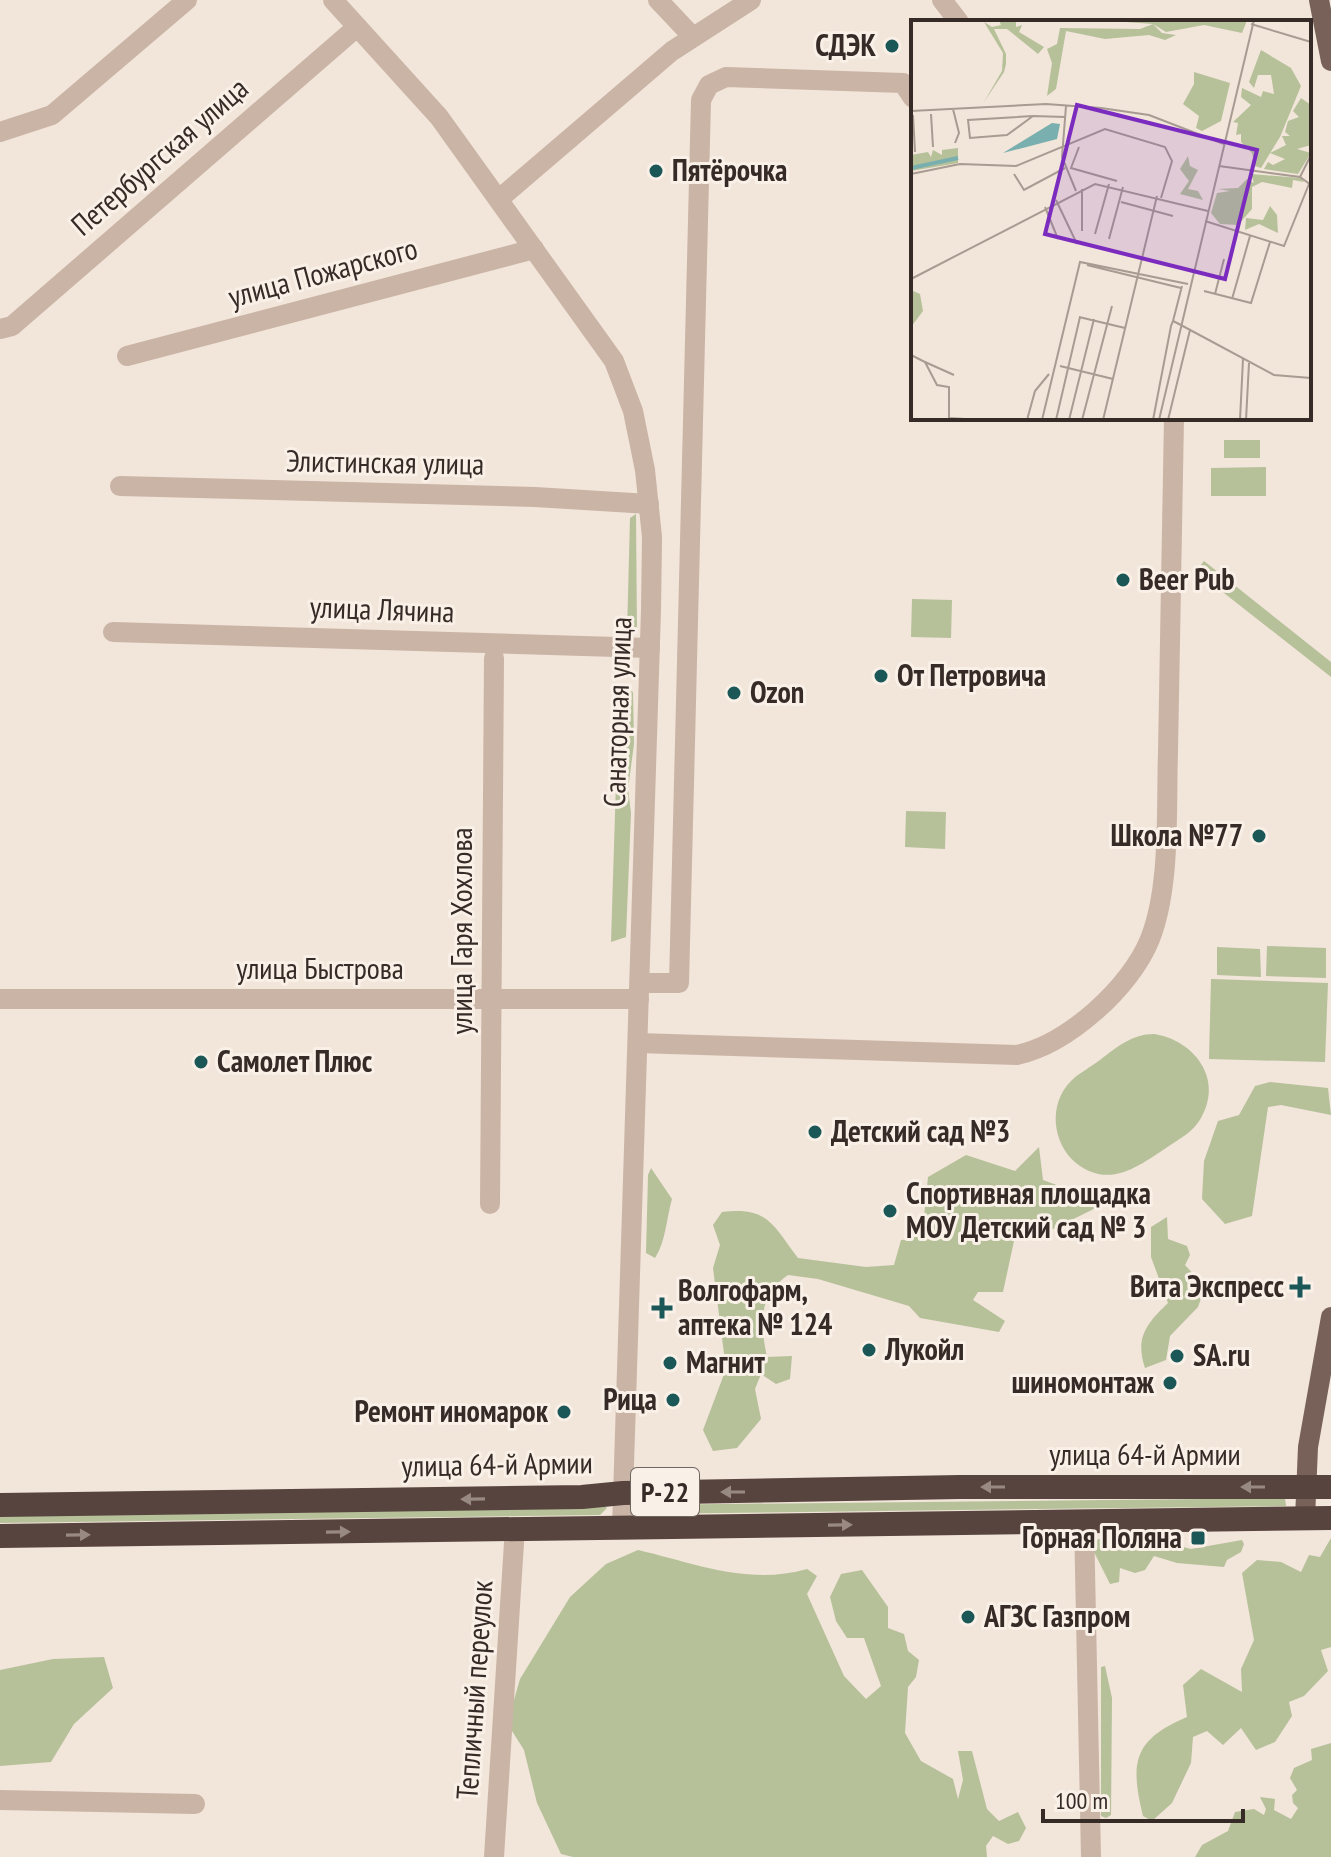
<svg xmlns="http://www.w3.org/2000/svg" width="1331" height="1857" font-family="'PT Sans Narrow',sans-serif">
<rect width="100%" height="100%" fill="#f2e5da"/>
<g fill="#b6c19a">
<rect x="1224" y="440" width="36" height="18"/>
<polygon points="1266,467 1266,496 1211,496 1211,468"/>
<polygon points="636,514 637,633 627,633 630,518"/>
<polygon points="1204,561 1331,662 1331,677 1196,571"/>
<polygon points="912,599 952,600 951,638 911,637"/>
<polygon points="619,686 633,692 634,744 628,789 631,813 626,937 611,942"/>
<polygon points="906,811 946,812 945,849 905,847"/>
<polygon points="1267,946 1326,948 1326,978 1266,976"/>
<polygon points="1217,947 1260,949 1261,977 1217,975"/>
<polygon points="1211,979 1328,983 1325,1062 1209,1059"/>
<path d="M1154,1034C1194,1040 1224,1079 1201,1118C1194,1131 1181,1138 1169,1146C1140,1165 1110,1190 1076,1163C1052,1143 1048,1104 1071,1081C1079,1073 1091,1067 1100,1060C1117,1047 1132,1034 1154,1034Z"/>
<polygon points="1270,1082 1328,1088 1331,1115 1281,1105 1268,1107 1252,1216 1225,1224 1202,1199 1204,1161 1218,1121 1239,1115 1255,1086"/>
<path d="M1039,1147L1043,1180L1106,1203L1045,1233L1014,1241L1003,1292H978L973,1300L1005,1321L999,1332L920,1318L909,1306L818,1279L788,1275C758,1296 760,1324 767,1357L792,1356L790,1379L776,1384L761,1374L755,1389L761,1419L737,1448L713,1451L703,1430L726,1369L713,1268L720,1245L713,1225L722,1212C768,1206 773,1225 798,1258L866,1267L894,1265L901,1240L913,1239L923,1227L928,1177L966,1155L1015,1171Z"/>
<path d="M651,1168L672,1199C666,1220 666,1241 655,1258L646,1253L648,1175Z"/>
<path d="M1167,1217L1168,1239L1187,1246L1190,1255L1185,1265L1205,1287L1198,1307L1170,1336L1166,1360L1145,1368C1135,1338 1146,1324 1168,1303L1151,1257V1227Z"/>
<polygon points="1285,1498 1286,1506 637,1514 635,1509 636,1505"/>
<polygon points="603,1505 607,1508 600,1515 0,1523 0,1514"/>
<polygon points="1112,1535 1153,1546 1171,1544 1191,1549 1242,1540 1244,1544 1241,1552 1227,1560 1224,1567 1177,1563 1154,1556 1145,1570 1135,1573 1120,1568 1119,1582 1110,1584 1092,1548 1096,1540"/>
<path d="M1331,1538V1647L1321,1650L1328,1671L1304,1696L1289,1702L1292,1716L1275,1742L1256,1750L1241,1728L1223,1745L1207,1731L1193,1737L1191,1763L1172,1803L1152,1821L1143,1816C1130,1762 1133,1740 1187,1717L1183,1685L1201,1669L1242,1692L1241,1669L1254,1640L1242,1573L1257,1560L1281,1562L1301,1572L1309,1555L1320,1557Z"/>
<path d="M638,1550C694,1563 749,1586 807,1569L817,1576L807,1594L844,1676L866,1699L881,1686L864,1638H847L836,1621L830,1597L841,1574L862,1570L888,1607V1628L904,1634L908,1651L919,1660L916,1677L908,1687L905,1733L921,1761L953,1779L958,1799L963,1780L958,1751H972L987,1809L999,1821L1018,1812L1026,1828L1019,1841L1008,1844L993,1836L986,1846L987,1857H573L561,1854L537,1803L524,1750L512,1731V1707L520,1679L570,1597L606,1564Z"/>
<polygon points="104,1657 113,1688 74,1724 51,1762 0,1766 0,1670 53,1659"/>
<polygon points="1105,1666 1112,1698 1111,1815 1106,1818 1101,1816 1101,1667"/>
<polygon points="1331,1743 1331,1857 1195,1857 1202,1845 1228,1831 1235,1812 1254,1809 1264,1815 1266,1809 1260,1797 1275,1799 1274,1810 1291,1819 1298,1808 1293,1803 1292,1795 1297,1790 1290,1778 1294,1768 1312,1760 1311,1749"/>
</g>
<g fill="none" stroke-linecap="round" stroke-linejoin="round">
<g stroke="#cab4a6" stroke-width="20">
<polyline points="333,0 439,117 614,361 633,411 645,470 652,537 651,610 622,1528"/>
<polyline points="658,0 692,36"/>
<polyline points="942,0 959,22"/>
<polyline points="0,132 52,115 187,0"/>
<polyline points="499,199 672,51 751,0"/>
<polyline points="0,329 12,326 357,27"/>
<polyline points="127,356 534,249"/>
<polyline points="120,486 535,497 649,504"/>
<polyline points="113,632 650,648"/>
<polyline points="640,983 679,983 701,100 709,85 726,77 903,83 913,98"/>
<polyline points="0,999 639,999"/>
<path d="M638,1043L1017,1055C1068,1044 1131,987 1150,939C1171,886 1166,808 1168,752C1170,641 1172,529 1174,418"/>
<polyline points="490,1204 494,658"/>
<polyline points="1084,1522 1091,1857"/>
<polyline points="0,1800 195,1804"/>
<polyline points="494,1857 515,1527"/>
</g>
<g stroke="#786158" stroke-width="20">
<polyline points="1319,0 1331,61"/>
<polyline points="1305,1519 1308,1447 1331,1317"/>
</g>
<g stroke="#57443e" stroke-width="24">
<polyline points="0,1505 582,1497 623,1493 960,1487 1331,1487"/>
<polyline points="0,1536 1331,1518"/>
</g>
</g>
<defs><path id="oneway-solid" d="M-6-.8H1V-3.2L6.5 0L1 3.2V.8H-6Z" transform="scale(2)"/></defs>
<g fill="#988982">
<use href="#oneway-solid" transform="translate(993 1487) rotate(-180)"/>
<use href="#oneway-solid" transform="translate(1253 1487) rotate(180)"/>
<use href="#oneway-solid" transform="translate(733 1492) rotate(180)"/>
<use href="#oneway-solid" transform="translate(473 1499) rotate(179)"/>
<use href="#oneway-solid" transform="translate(840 1525) rotate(-1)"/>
<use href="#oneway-solid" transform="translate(338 1532) rotate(-1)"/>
<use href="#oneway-solid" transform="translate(78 1535) rotate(-1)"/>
</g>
<g fill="#1c5758" stroke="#f9f0e7" stroke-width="3">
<circle cx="892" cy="46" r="8"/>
<circle cx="656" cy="171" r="8"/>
<circle cx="1123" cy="580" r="8"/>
<circle cx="881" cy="676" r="8"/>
<circle cx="734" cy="693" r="8"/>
<circle cx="1259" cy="836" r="8"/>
<circle cx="201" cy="1062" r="8"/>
<circle cx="815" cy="1132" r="8"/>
<circle cx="890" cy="1211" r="8"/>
<path d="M1296 1275h8v8h8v8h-8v8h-8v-8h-8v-8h8z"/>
<path d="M658 1296h8v8h8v8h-8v8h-8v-8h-8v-8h8z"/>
<circle cx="869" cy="1350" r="8"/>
<circle cx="1177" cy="1356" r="8"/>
<circle cx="670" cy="1363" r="8"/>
<circle cx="1170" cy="1383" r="8"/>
<circle cx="673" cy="1400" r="8"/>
<circle cx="564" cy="1412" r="8"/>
<rect x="1190" y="1530" width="16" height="16" rx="4"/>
<circle cx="968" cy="1617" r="8"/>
</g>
<g text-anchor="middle" stroke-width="6" stroke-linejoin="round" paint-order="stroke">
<rect fill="#f9f0e7" stroke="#706661" stroke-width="2" x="631" y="1468" width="68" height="48" rx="6"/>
<g font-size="28" font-weight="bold" fill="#362b27">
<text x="665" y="1502">Р-22</text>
</g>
<g font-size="30" font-weight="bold" fill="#362b27" stroke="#f9f0e7" text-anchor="start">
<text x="876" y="56" text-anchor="end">СДЭК</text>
<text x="672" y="181">Пятёрочка</text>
<text x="1139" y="590">Beer Pub</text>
<text x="897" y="686">От Петровича</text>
<text x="750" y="703">Ozon</text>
<text x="1243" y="846" text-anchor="end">Школа №77</text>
<text x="217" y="1072">Самолет Плюс</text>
<text x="831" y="1142">Детский сад №3</text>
<text x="906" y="1204">Спортивная площадка<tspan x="906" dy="34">МОУ Детский сад № 3</tspan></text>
<text x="1284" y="1297" text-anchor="end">Вита Экспресс</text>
<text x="678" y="1301">Волгофарм,<tspan x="678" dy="34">аптека № 124</tspan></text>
<text x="885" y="1360">Лукойл</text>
<text x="1193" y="1366">SA.ru</text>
<text x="686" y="1373">Магнит</text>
<text x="1154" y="1393" text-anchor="end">шиномонтаж</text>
<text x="657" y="1410" text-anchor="end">Рица</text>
<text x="548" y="1422" text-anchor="end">Ремонт иномарок</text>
<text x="1182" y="1548" text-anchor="end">Горная Поляна</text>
<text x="984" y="1627">АГЗС Газпром</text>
</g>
<g font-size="30" fill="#362b27" stroke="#f9f0e7">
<text transform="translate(160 157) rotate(-41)" y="10">Петербургская улица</text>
<text transform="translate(323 273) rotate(-15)" y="10">улица Пожарского</text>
<text transform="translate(385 463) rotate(1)" y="10">Элистинская улица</text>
<text transform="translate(382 610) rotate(2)" y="10">улица Лячина</text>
<text transform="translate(618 712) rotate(-88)" y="10">Санаторная улица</text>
<text transform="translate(462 931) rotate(-90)" y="10">улица Гаря Хохлова</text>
<text x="320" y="979">улица Быстрова</text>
<text x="1145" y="1465">улица 64-й Армии</text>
<text transform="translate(497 1465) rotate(-1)" y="10">улица 64-й Армии</text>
<text transform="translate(475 1690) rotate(-86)" y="10">Тепличный переулок</text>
</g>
</g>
<g transform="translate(911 20)">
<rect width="400" height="400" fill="#f2e5da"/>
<path d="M88,0H105V7L111,5L108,12L133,27L127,34L96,9H83L95,34V44L93,52L73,82L91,51L92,33L73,2L81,7L90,5ZM187,0H335V3L331,13L293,5L255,12L242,4L251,13L265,15L254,20L238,15L194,19L155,11L145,69L136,76L141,43L136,29L146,24L149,8L229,9L242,4ZM350,30L380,48L390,66L369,117L350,148L344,146L341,133L330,122V114L325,115L327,103L322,102L340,85L330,77L331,68L350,77L352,71L363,74L360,55H347L343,68L338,62ZM283,52L319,63L310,101L291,111L285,108L288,96L272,84L283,64ZM390,78L400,85V125L386,129L400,133L387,154L353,149L357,142L362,145L374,139L359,133L375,125L371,116H379L374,112L377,101L388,97L382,91ZM47,128V143L0,151V135L17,132L20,137L22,130L31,135V130ZM277,136L279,146L287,150L277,169L287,171L292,180L269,174L278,161L269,149ZM340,154L390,158L393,162L382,160L381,168L351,162L341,167V189L327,205L309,204L300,193L306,173L319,171L307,169L327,168L336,159L343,163ZM359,186L366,195L367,213L348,204L334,210L335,198L352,200ZM0,270L9,274L12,291L0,307Z" fill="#b6c19a"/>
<path d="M141,103L149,104L146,119L92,133Z" fill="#79afae"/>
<path fill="none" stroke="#79afae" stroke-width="4" d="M0,148L47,138"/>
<path fill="none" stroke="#a79b92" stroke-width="2" d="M340,4L400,22M155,86L151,137L165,171M42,89L48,113L44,123M0,91L135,84L190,88L238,95L313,124M20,94L22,127M2,95L4,132M122,96L96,115L59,118L57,100L122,96L154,97M168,127L160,148L206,161M308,146L389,157L400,165M0,154L49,144L105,146L194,109L254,127L261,141L250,178M103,154L113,170L154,148M389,157L400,135M171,169V211M145,180L166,224M210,182L262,196M134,187L147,219M294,201L373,226L398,164M184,214L198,164M198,219L212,167M176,245L270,268M0,259L184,164L297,191M293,271L340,283L359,222M304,274L313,239M321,279L339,216M168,297L214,308M262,301L271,266M268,304L363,355L400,358M0,335L14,342L26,365L38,367V398L70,400M14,342L43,355M149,346L202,359M116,400L124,371L138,354M131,400L169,242L277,264M145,400L169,297M158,400L183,299M171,400L201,286M192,400L246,176M242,400L260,306L262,301L268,304M248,400L343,0M257,400L279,310M329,400L332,339M335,400L338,343"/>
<path fill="#7b2cbf" fill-opacity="0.15" stroke="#7b2cbf" stroke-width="4" d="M166,85L346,130L314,259L134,214Z"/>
<rect width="400" height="400" fill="none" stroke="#362b27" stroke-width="4"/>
</g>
<path d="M1043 1809v12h200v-12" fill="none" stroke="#362b27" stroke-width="4"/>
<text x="1055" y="1809" font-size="24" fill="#362b27" stroke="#f9f0e7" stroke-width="6" paint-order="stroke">100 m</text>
</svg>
